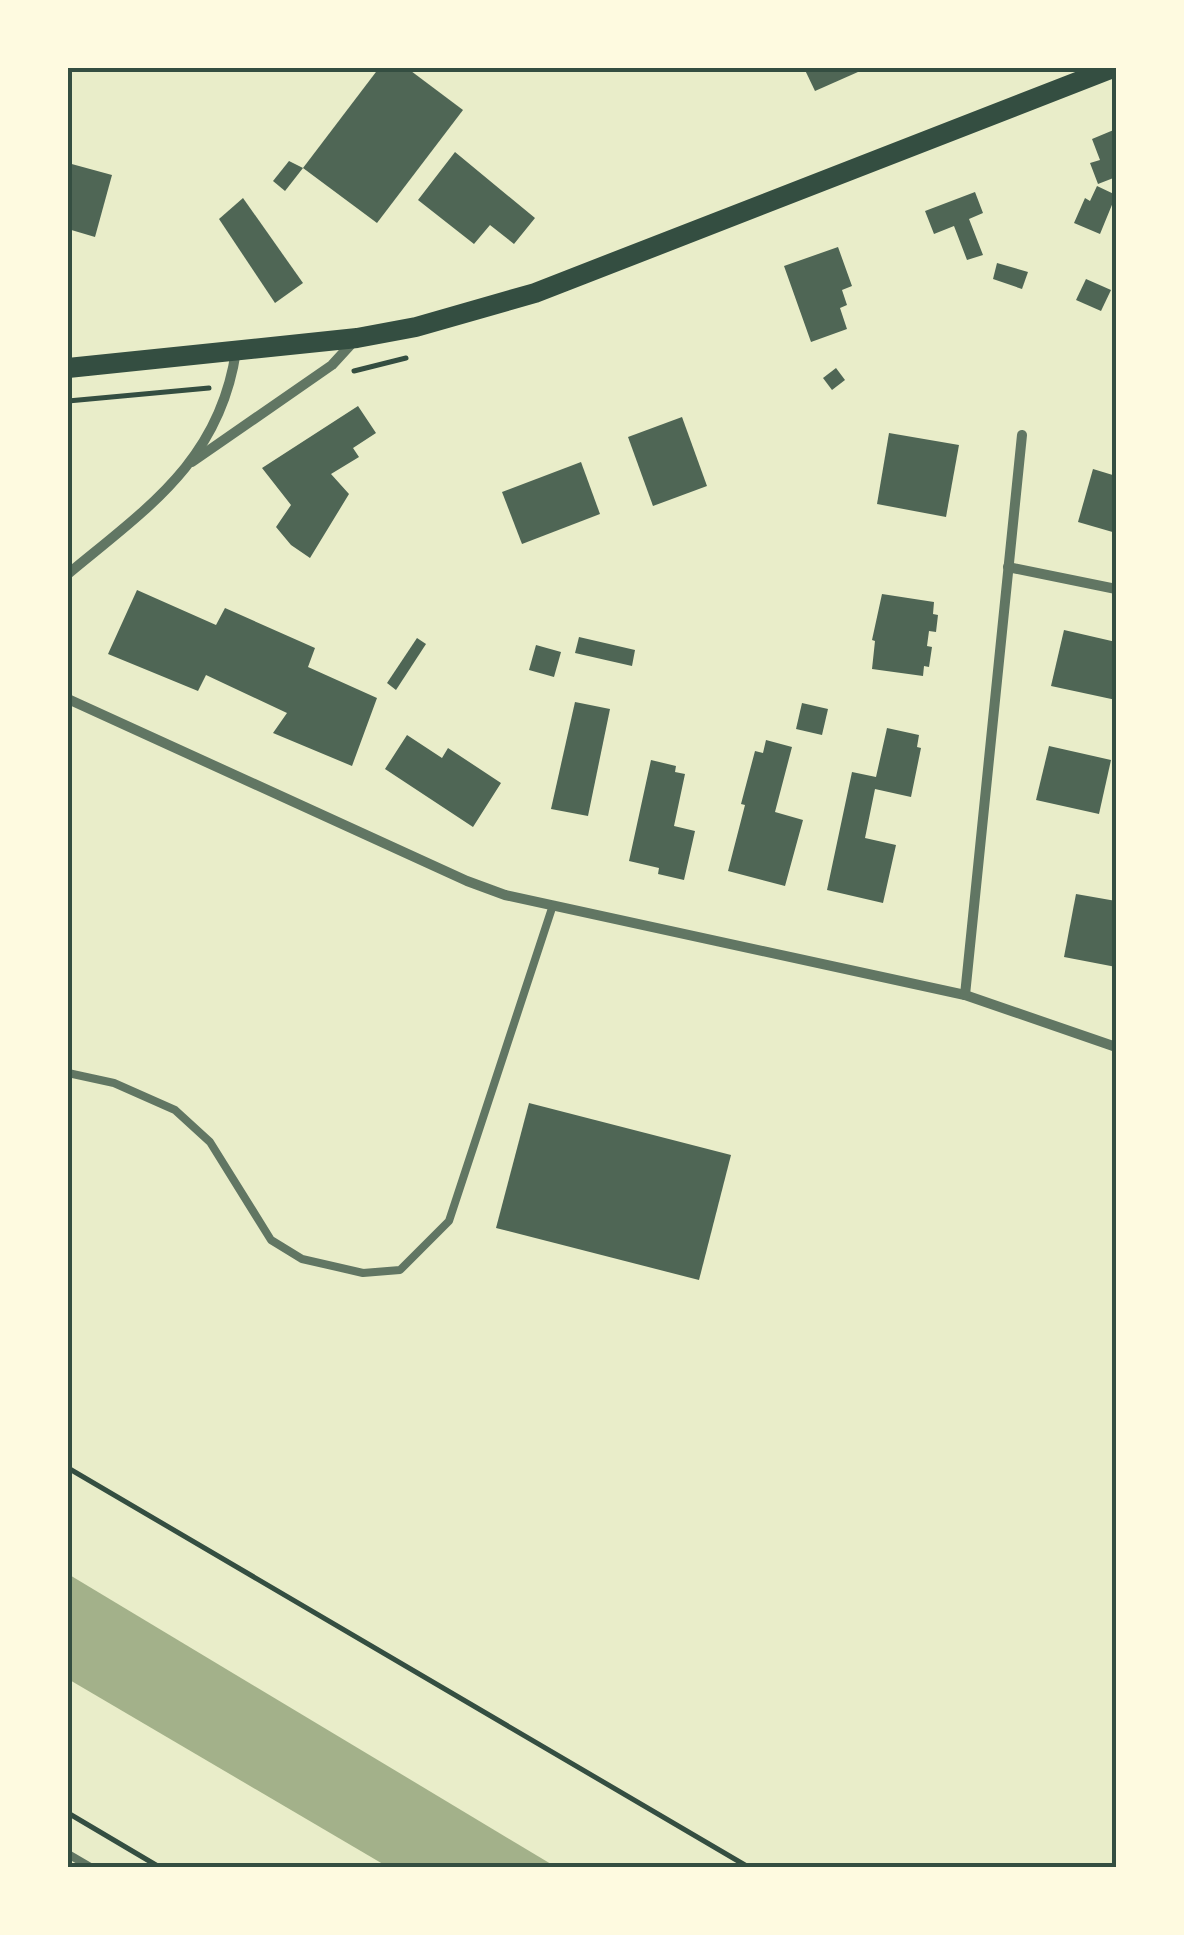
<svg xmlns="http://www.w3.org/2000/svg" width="1184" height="1935" font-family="Lato,sans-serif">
<rect width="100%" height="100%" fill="#e9edc9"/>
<polygon fill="#a3b18a" points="68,1574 556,1867 388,1867 68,1679"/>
<g fill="#4f6655">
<polygon points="379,68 407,68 463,110 377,223 303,168"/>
<polygon points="804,68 867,68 815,91"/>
<polygon points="1116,129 1116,177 1098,184 1090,163 1100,160 1092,139"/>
<polygon points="455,152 535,218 514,244 490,225 474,244 418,200"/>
<polygon points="289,161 303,168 285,191 273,181"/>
<polygon points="68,163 112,175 95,237 68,229"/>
<polygon points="1097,186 1116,195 1100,234 1074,223 1085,198 1090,201"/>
<polygon points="975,192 983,213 969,219 983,255 967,260 954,226 934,234 925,211"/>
<polygon points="243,198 303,283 275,303 219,219"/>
<polygon points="838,247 852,286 842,290 847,305 840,308 847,329 811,342 784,266"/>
<polygon points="997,263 1028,272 1022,289 993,279"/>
<polygon points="1086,279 1111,290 1101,311 1076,300"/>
<polygon points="836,368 845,380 832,390 823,378"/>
<polygon points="358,406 376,433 353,448 359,457 331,474 349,494 310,558 291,545 276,527 291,505 262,468"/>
<polygon points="682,417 707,486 653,506 628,437"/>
<polygon points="889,433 959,445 946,517 877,504"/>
<polygon points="581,462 600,514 522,544 502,492"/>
<polygon points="1093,469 1116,476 1116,533 1078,522"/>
<polygon points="137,590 216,625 225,608 315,648 308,667 377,698 352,766 273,733 287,713 206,675 198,691 108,654"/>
<polygon points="882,594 934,602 933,614 938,615 936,632 929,631 927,646 932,647 929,667 924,666 923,676 872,669 875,641 872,640"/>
<polygon points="1064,630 1116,642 1116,700 1051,686"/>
<polygon points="579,637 635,650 632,666 575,653"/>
<polygon points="417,638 426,644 396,690 387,683"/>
<polygon points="536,645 561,652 554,677 529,670"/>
<polygon points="575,702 610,709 588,816 551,809"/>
<polygon points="802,703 828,709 822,735 796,729"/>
<polygon points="887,728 919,735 917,747 921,748 911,797 875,789 865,838 896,845 883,903 827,890 852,772 876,777"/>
<polygon points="407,735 442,758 448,748 501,783 473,827 385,769"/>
<polygon points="766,740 792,747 775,812 803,820 785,886 728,871 745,805 741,804 755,751 763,753"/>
<polygon points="1049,746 1111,760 1099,814 1036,800"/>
<polygon points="651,760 676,766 675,772 685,774 674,826 695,831 684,880 658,874 659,868 629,861"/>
<polygon points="1076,894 1116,901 1116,967 1064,957"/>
<polygon points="529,1103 731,1155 699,1280 496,1228"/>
</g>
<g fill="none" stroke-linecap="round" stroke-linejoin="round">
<g stroke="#344e41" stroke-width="5">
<polyline points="354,371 406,358"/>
<polyline points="68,401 209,388"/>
<polyline points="68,1468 750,1868"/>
<polyline points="68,1813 161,1868"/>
</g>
<g stroke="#617663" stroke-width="8">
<polyline points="68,1073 114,1083 175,1110 210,1142 271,1240 302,1259 363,1273 400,1270 449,1221 553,905"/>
<polyline points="68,1854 92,1868"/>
</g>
<g stroke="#617663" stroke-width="10">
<polyline points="192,462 332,365 354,341"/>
<polyline points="1008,567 1116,589"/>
<path d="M68,574C146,509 220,461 236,351"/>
<polyline points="68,699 467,881 505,895 965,995 1116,1047"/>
<polyline points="965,995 1022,435"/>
</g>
<polyline stroke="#344e41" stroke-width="20" points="68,368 357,338 416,327 535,293 1113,68"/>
</g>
<rect width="1184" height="1935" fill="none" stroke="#fefae0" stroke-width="140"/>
<rect x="70" y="70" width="1044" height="1795" fill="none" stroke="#344e41" stroke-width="4"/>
</svg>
